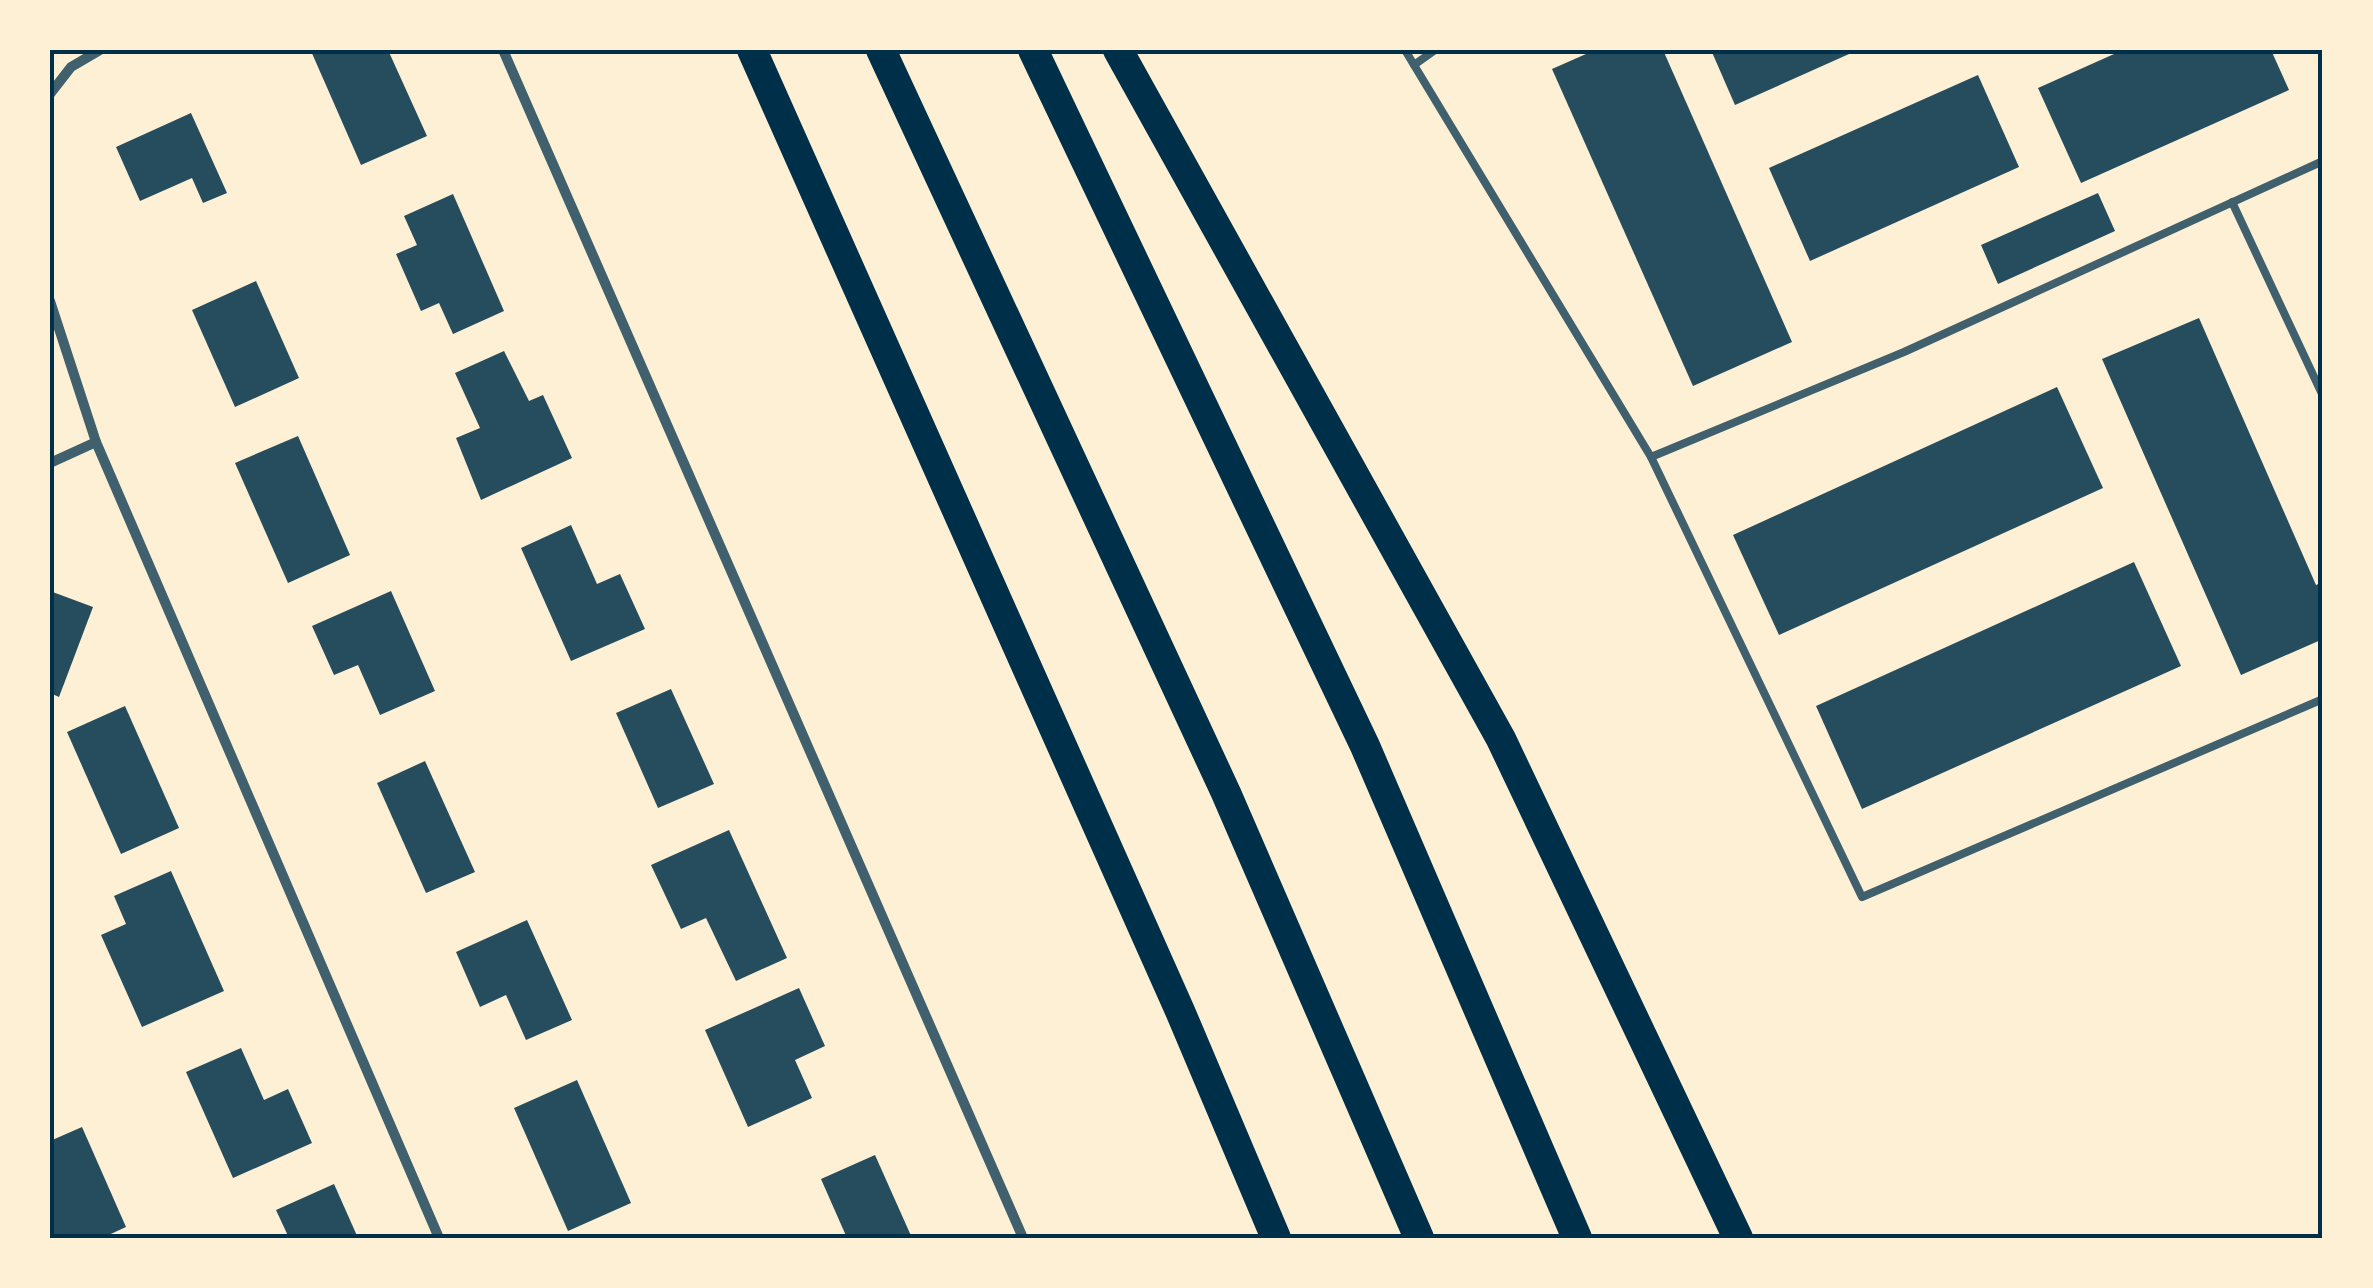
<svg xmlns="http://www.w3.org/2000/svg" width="2373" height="1288" font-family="'Sofia Sans Condensed',sans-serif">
<rect width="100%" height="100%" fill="#fdf0d5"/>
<g fill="#264d5e">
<polygon points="314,50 388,50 427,136 361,165 311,51"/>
<polygon points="1595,50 1663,50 1792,342 1693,386 1552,69"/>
<polygon points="1711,50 1858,50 1735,105"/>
<polygon points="2123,50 2271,50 2289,90 2081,183 2038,88"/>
<polygon points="1978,75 2019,167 1810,261 1769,168"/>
<polygon points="191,113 227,193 203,203 192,178 140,201 116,147"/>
<polygon points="2098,193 2115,231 1998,284 1981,245"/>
<polygon points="453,194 504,311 453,334 439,303 421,311 396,254 417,245 404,216"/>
<polygon points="256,281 299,378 235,407 192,310"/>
<polygon points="2199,318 2316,585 2323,582 2323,639 2241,675 2102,359"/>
<polygon points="504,351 529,401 543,395 572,458 481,500 456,438 480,428 455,373"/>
<polygon points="2057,387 2103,488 1779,635 1733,535"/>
<polygon points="298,436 350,555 288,583 235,463"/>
<polygon points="571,525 597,584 620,574 645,629 571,661 521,548"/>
<polygon points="2134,562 2181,666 1862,809 1816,706"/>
<polygon points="50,591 93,607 59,697 50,693"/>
<polygon points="391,591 435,691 380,715 358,665 334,675 312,626"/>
<polygon points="671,689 714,784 658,808 616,713"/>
<polygon points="125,706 179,828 121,854 67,732"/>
<polygon points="425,761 475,872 426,893 377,783"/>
<polygon points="729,830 787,958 736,981 706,918 681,929 651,865"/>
<polygon points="171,871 224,991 142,1027 101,935 126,924 114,896"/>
<polygon points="527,920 572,1020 526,1040 506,995 480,1007 456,952"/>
<polygon points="799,988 825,1046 795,1060 812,1098 748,1127 705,1030"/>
<polygon points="241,1048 264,1100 288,1089 312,1143 233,1178 186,1072"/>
<polygon points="577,1080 631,1203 568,1231 514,1108"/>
<polygon points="82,1127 126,1227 102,1238 51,1238 50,1141"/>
<polygon points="875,1155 912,1238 847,1238 821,1179"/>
<polygon points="334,1184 358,1238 289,1238 276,1210"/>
</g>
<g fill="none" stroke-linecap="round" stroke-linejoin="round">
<g stroke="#3f606c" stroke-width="8">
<polyline points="1405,50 1414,65"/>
<polyline points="1435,50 1414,65 1651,457 1862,897 2323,699"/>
<polyline points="2232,202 2323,396"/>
<polyline points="1651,457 1904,352 2323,161"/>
</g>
<g stroke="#3f606c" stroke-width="10">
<polyline points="503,50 1023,1238"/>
<polyline points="50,94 71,67 100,50"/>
<polyline points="50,301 96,442 439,1238"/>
<polyline points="50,463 96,442"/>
</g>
<g stroke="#003049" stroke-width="30">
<polyline points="752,50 1180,1011 1276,1238"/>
<polyline points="881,50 1226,793 1419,1238"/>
<polyline points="1033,50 1365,746 1577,1238"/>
<polyline points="1118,50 1501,739 1738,1238"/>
</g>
</g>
<rect width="2373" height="1288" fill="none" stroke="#fdf0d5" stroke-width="105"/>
<rect x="52" y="52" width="2268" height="1184" fill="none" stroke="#003049" stroke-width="4"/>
</svg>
